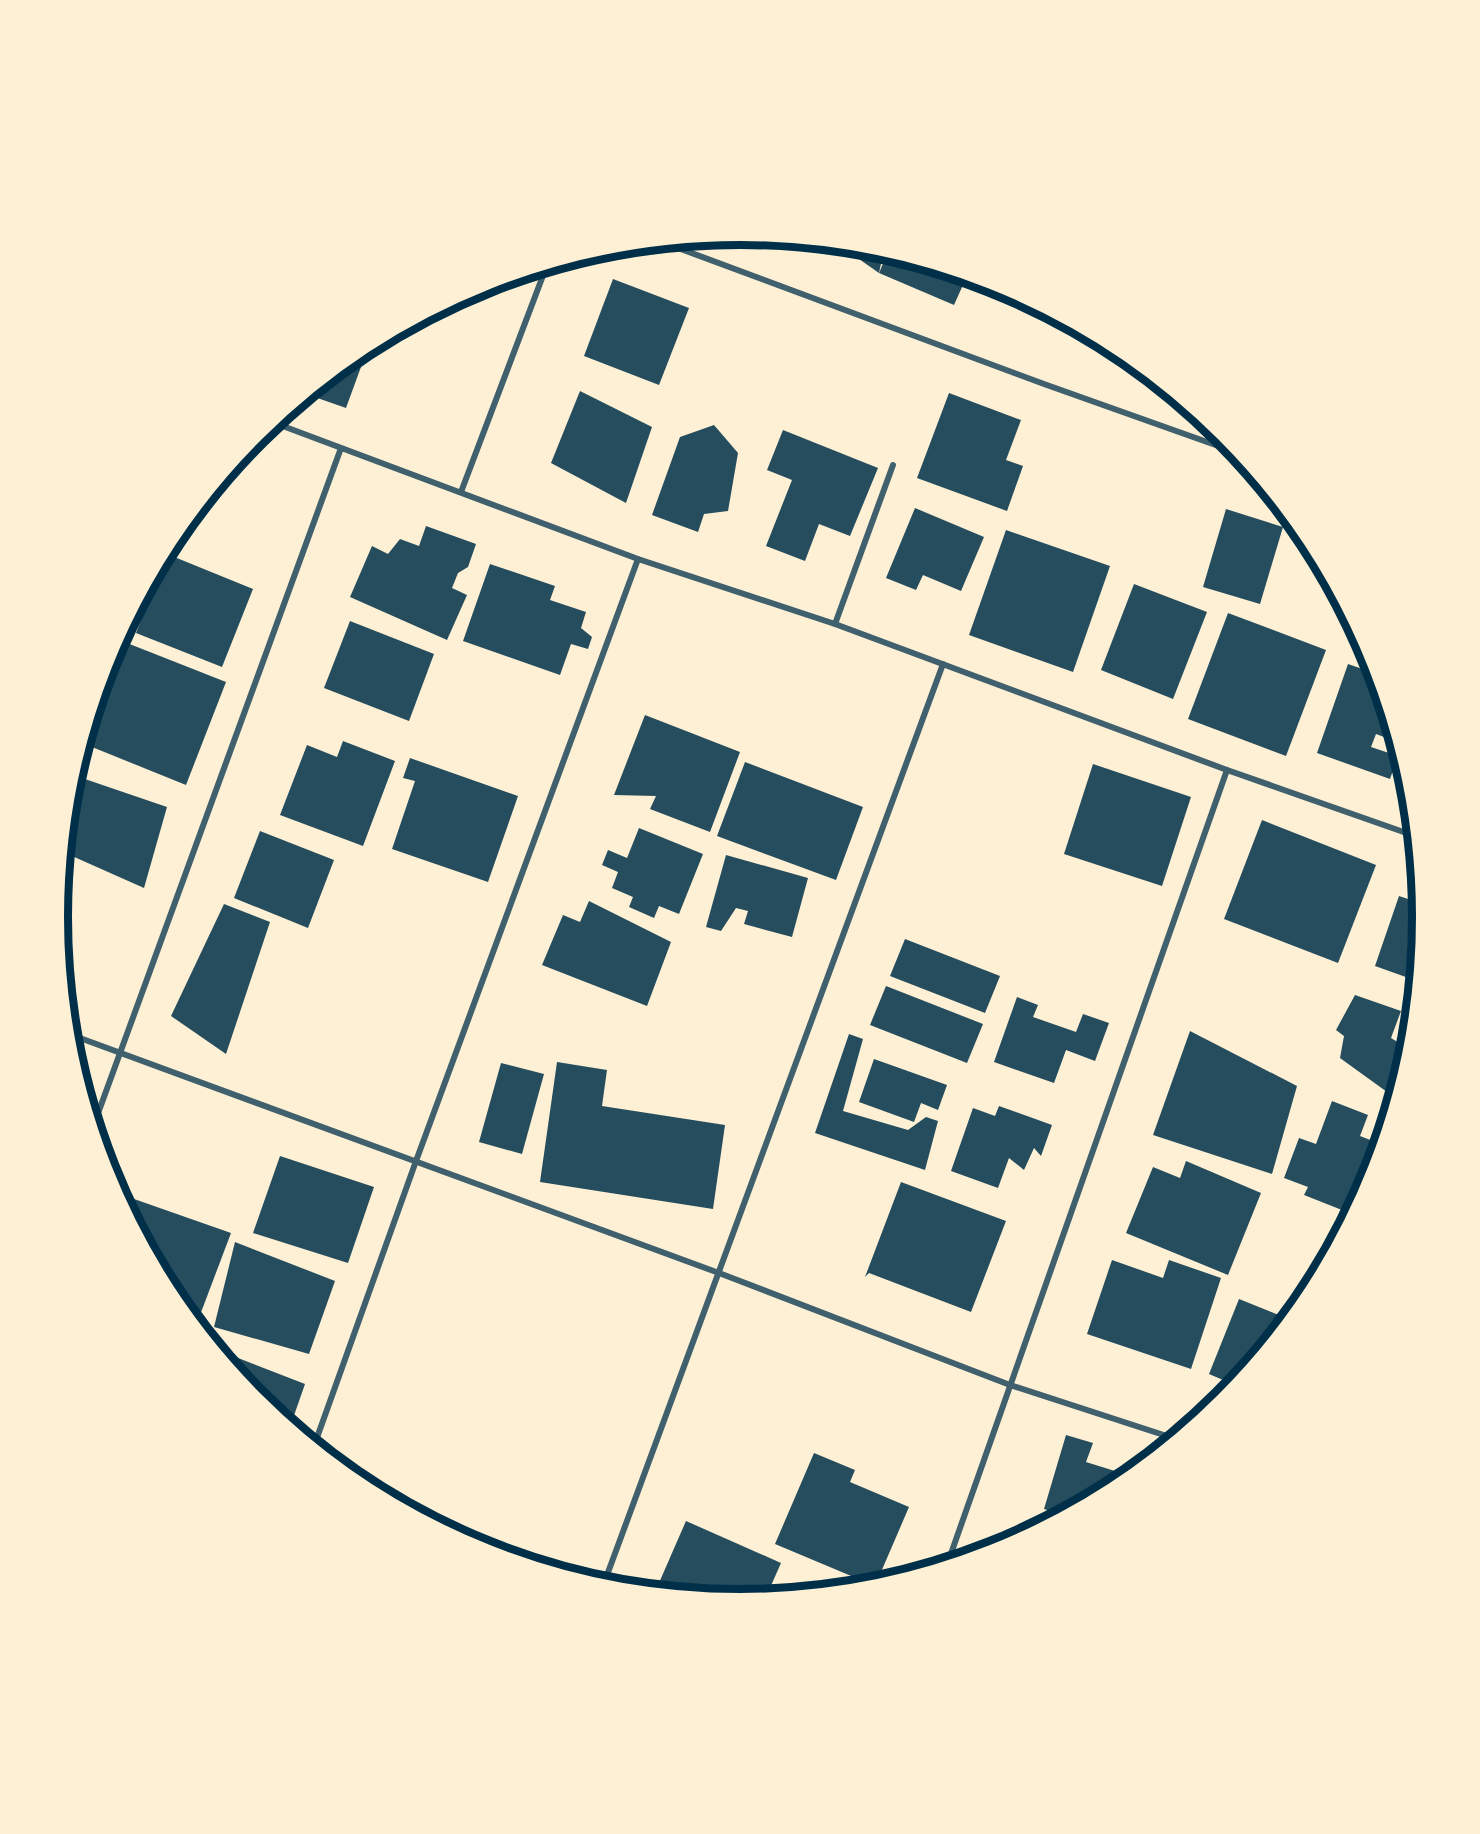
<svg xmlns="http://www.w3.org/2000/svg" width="1480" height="1834" font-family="Inter,sans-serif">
<rect width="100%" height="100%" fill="#fdf0d5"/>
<g fill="#264d5e">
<polygon points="863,246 884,250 879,273 859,259"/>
<polygon points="888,252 967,276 954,305 879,273"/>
<polygon points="613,279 689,308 659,385 584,356"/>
<polygon points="369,345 346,408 306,394 361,349"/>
<polygon points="580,391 652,427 626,503 551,463"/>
<polygon points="949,393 1021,420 1006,460 1023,466 1007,511 917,478"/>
<polygon points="714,425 738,453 728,511 704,514 698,532 652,515 680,437"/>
<polygon points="783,430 878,468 850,536 819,524 805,561 766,546 792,480 767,470"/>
<polygon points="915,508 984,537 961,591 923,575 916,590 886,578"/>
<polygon points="1226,509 1283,527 1260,604 1203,587"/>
<polygon points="426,526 476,544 468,567 458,573 452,588 467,595 447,640 350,597 372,546 388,554 400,539 419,546"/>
<polygon points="1006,530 1110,566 1073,672 969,635"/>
<polygon points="167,554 253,589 222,667 136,633"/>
<polygon points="490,564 555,586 550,600 586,612 581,628 592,637 588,649 571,644 560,675 463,641"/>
<polygon points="1134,584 1207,612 1173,699 1101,670"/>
<polygon points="1228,613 1326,650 1286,756 1188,719"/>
<polygon points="350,621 434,654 409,721 324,688"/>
<polygon points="127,643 226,682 186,785 87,745"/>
<polygon points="1348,664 1377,674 1397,742 1376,734 1371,747 1398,756 1390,779 1317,753"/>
<polygon points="645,715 740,752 710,832 650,809 656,796 614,795"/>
<polygon points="343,741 395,761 363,846 280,815 307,745 337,757"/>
<polygon points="410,758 518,796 488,882 392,849 415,781 403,778"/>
<polygon points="745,762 863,807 836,880 717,836"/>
<polygon points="1093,764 1191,797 1162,886 1064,854"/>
<polygon points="79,777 167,807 144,888 63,852 68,804"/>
<polygon points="1262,820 1376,865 1338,963 1224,919"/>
<polygon points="639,828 703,854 679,914 659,906 654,918 629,907 633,897 612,888 618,872 602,865 608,850 627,858"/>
<polygon points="260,831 334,860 308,928 234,898"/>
<polygon points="726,855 808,878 792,937 744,924 748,911 736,908 721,931 706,927"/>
<polygon points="1399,896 1420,903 1421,898 1423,917 1417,981 1375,966"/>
<polygon points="589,901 671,942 647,1006 542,965 563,915 580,922"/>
<polygon points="224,904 270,922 226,1054 171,1016"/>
<polygon points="905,939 1000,976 985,1013 890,976"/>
<polygon points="886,986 983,1024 967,1063 870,1025"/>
<polygon points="1355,995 1401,1011 1391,1038 1407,1048 1394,1097 1340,1058 1344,1036 1336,1030"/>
<polygon points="1017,997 1038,1005 1033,1017 1076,1032 1083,1014 1109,1023 1095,1061 1066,1050 1054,1083 994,1062"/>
<polygon points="1414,1009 1410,1044 1399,1039"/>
<polygon points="1190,1031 1297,1086 1272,1174 1153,1135"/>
<polygon points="849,1034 863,1039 843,1111 908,1130 926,1117 938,1121 925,1170 815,1133"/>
<polygon points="874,1059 947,1085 938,1110 921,1103 914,1122 859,1102"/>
<polygon points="557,1062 607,1070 602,1106 725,1125 713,1209 540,1182"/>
<polygon points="501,1063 544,1074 522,1154 479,1142"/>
<polygon points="1332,1101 1368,1115 1360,1136 1373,1141 1362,1167 1373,1171 1352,1214 1304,1195 1308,1187 1284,1178 1299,1138 1316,1144"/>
<polygon points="999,1106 1052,1125 1041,1156 1034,1148 1024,1170 1009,1158 998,1188 951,1171 973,1108 995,1116"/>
<polygon points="280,1156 374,1187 348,1263 253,1233"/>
<polygon points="1186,1161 1261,1193 1228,1275 1126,1233 1153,1167 1180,1178"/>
<polygon points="901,1182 1006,1221 971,1312 869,1273 865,1277"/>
<polygon points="117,1193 231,1233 197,1323 194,1323 172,1296"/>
<polygon points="235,1242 335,1281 309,1354 214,1327"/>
<polygon points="1112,1260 1163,1278 1169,1260 1221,1278 1191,1369 1087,1334"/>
<polygon points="1239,1299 1289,1319 1235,1385 1209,1374"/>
<polygon points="215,1349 305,1384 290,1427 257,1400"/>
<polygon points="1066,1435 1093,1443 1086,1462 1131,1476 1119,1485 1063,1515 1044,1509"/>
<polygon points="814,1453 855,1470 850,1482 909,1507 875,1586 775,1544"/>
<polygon points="686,1521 781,1563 766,1597 740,1600 655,1592"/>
</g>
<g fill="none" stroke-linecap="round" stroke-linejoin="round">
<g stroke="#3f606c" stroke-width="6">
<polyline points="662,242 1044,384 1238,453"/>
<polyline points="272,422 638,559 835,624 1227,770 1415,836"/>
<polyline points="461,492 547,265"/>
<polyline points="835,624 893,465"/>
<polyline points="1405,832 1413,811"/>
<polyline points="69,1034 719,1273 1010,1385 1176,1439"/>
<polyline points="93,1127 341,448"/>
<polyline points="314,1446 416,1161 638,559"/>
<polyline points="947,1565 1227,770"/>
<polyline points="603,1586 943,664"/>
</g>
</g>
<path d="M0 0H1480V1834H0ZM68 917a672 672 0 1 1 1344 0a672 672 0 1 1-1344 0Z" fill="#fdf0d5" fill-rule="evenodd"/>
<path fill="none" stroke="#003049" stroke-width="8" d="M68 917a672 672 0 1 1 1344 0a672 672 0 1 1-1344 0Z"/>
</svg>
